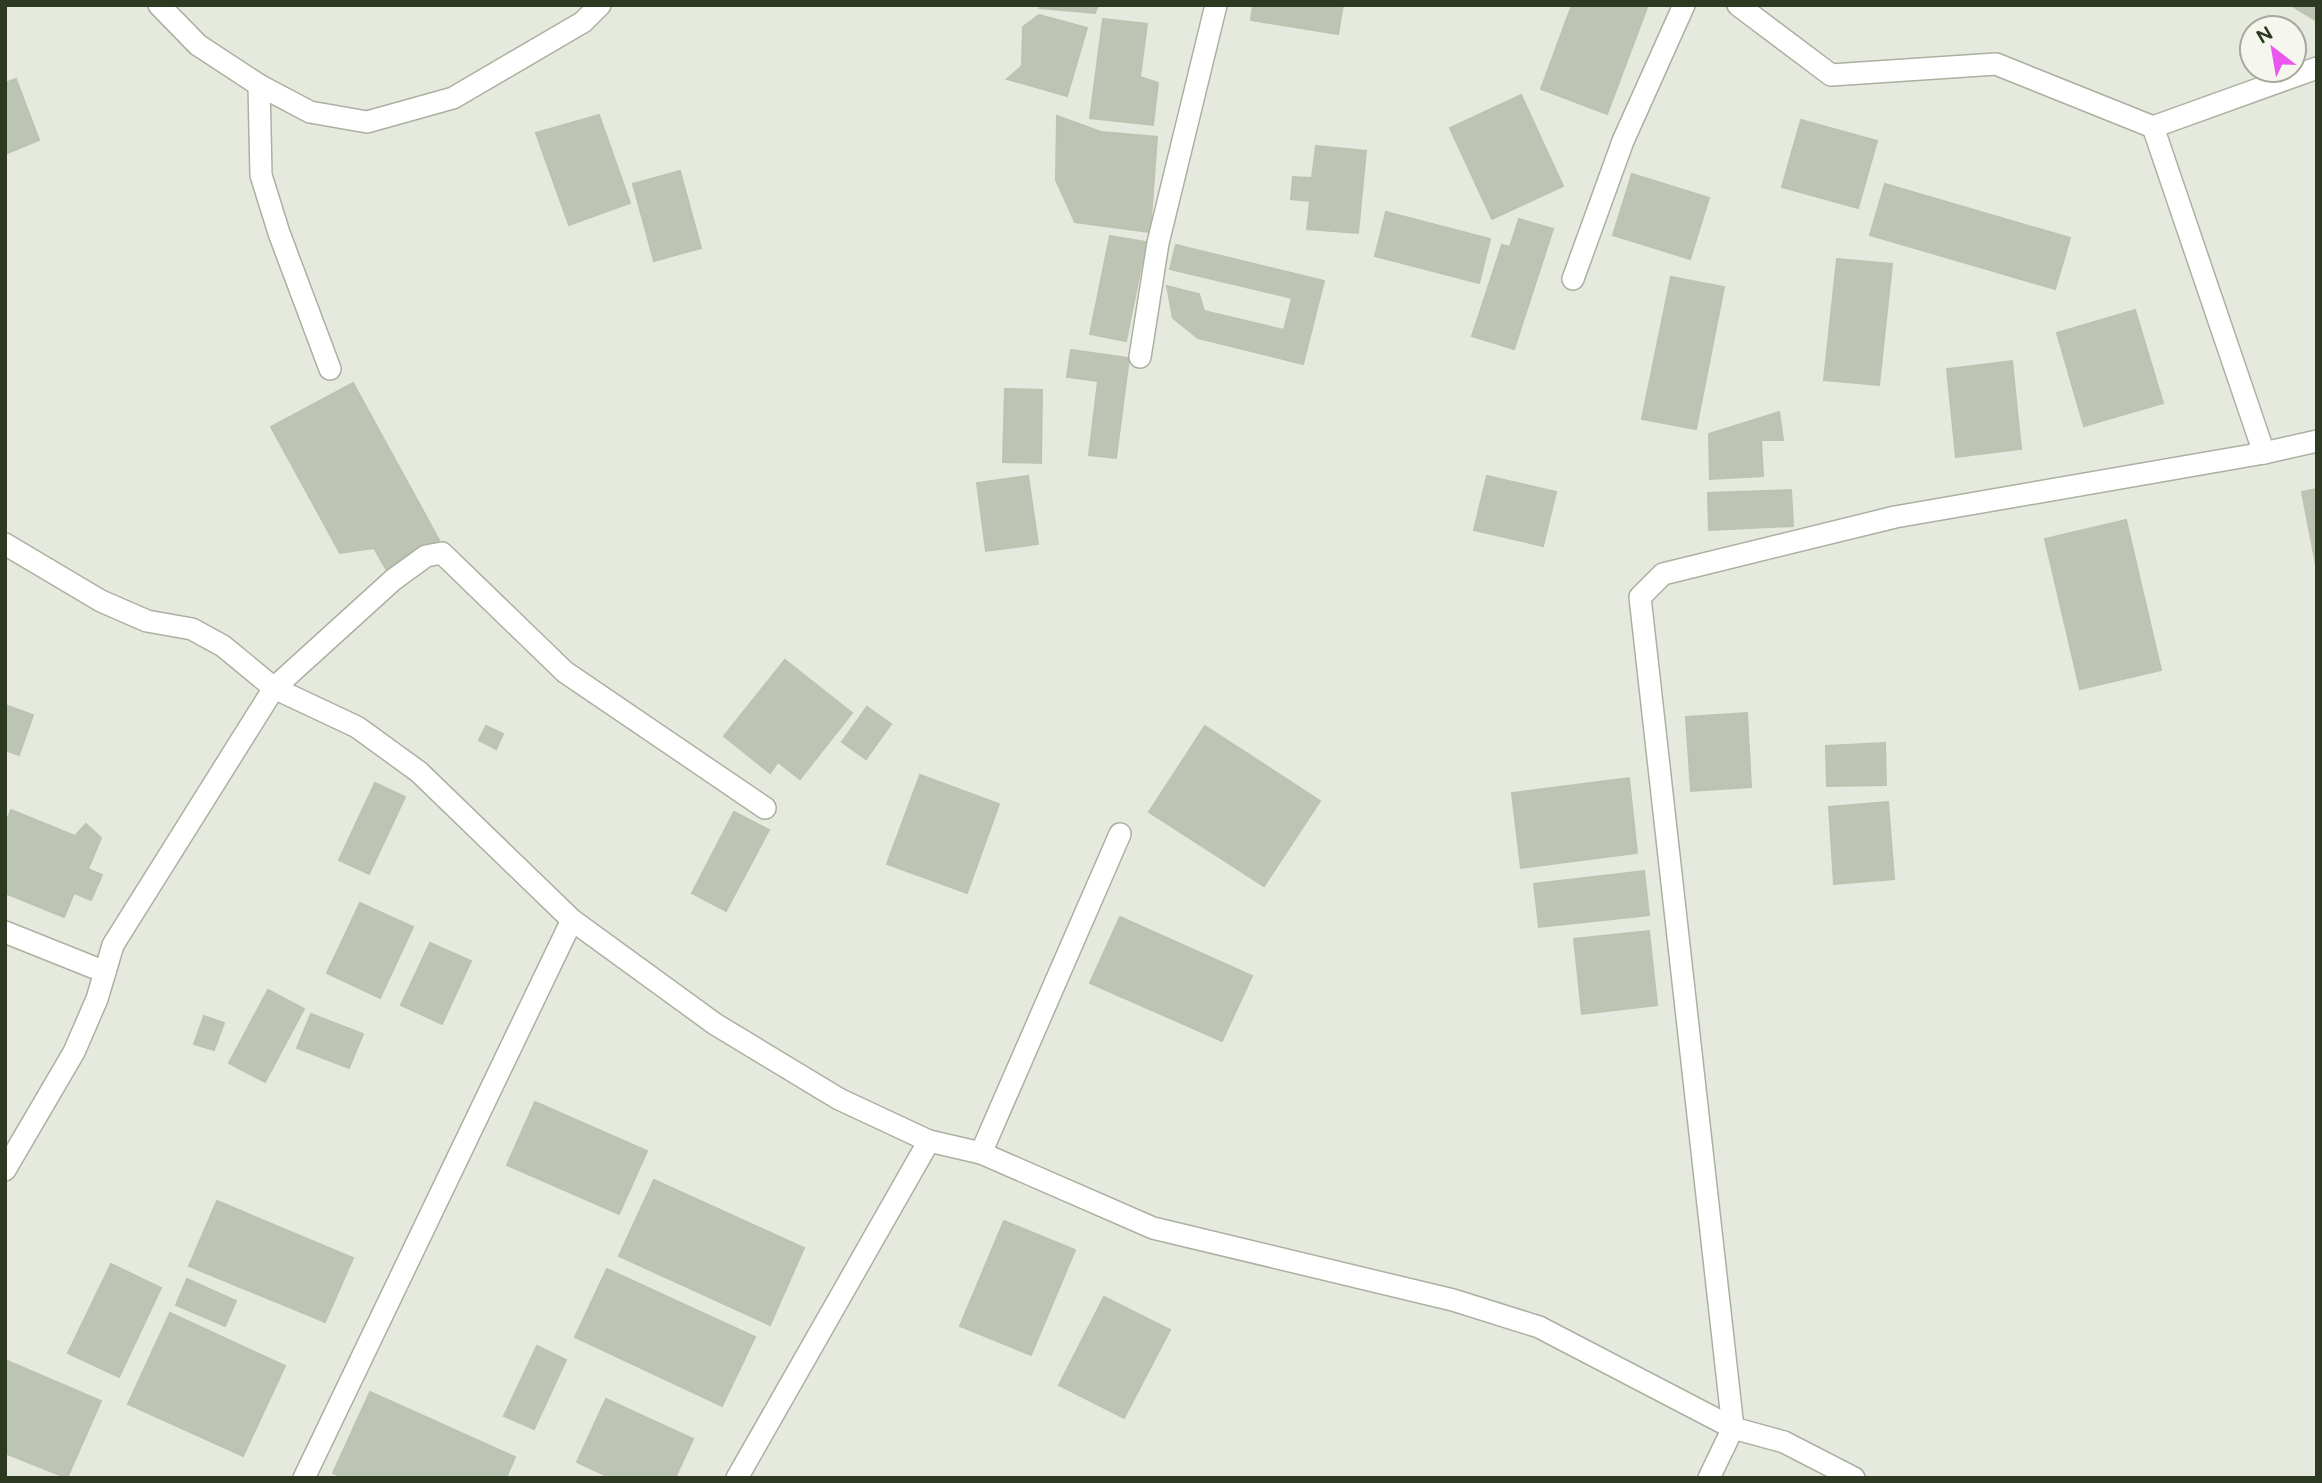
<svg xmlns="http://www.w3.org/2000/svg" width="2322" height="1483" font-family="Figtree,sans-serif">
<rect width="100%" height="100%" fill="#e6e9de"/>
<g fill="#bec4b4" stroke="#bdc3b1" stroke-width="2">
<polygon points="1041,5 1098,5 1095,13 1040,8"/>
<polygon points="1253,5 1343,5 1338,34 1251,20"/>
<polygon points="1572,5 1648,5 1607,114 1541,89"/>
<polygon points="2296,5 2317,5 2317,21 2294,7"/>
<polygon points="1039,15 1087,28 1067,96 1007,79 1022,66 1023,27"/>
<polygon points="1103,19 1147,24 1140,77 1158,83 1153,125 1090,118"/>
<polygon points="16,79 39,140 5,154 5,83"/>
<polygon points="1521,95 1563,186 1492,219 1450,128"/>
<polygon points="599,115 630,203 569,225 536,133"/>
<polygon points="1057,116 1101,132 1157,137 1150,232 1075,222 1056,180"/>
<polygon points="1801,120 1877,141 1858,208 1782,187"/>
<polygon points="1316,146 1366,151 1358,233 1307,229 1310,201 1291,199 1293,177 1312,178"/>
<polygon points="680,171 701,248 654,261 633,184"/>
<polygon points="1632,174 1709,198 1690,259 1613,235"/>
<polygon points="1885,184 2070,238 2055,289 1870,235"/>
<polygon points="1386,212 1490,239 1479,283 1375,256"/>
<polygon points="1519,219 1553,229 1514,349 1472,336 1502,245 1510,247"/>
<polygon points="1110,236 1146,242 1126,341 1090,334"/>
<polygon points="1176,245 1324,281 1303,364 1198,338 1173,318 1167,286 1199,294 1204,311 1284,330 1292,298 1170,269"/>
<polygon points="1837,259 1892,264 1879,385 1824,380"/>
<polygon points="1671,277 1724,287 1696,429 1642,419"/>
<polygon points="2135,310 2163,403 2084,426 2057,333"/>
<polygon points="1071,350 1129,358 1116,458 1089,455 1098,381 1067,377"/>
<polygon points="2012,361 2021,449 1956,457 1947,369"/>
<polygon points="353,383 439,540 386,569 374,548 340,553 271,427"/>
<polygon points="1005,389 1042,390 1041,463 1003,462"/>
<polygon points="1779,412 1783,440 1761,440 1763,476 1710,479 1709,434"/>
<polygon points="1028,476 1038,544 986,551 977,483"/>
<polygon points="1487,476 1556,492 1543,546 1474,530"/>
<polygon points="2317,489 2317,570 2302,492"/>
<polygon points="1791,490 1793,526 1709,530 1708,493"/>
<polygon points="2126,520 2161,670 2080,689 2045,539"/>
<polygon points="785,660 852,713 800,779 778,762 770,773 724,736"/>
<polygon points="5,705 33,715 19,755 5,750"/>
<polygon points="867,707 891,724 866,759 842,742"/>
<polygon points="1747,713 1751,787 1691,791 1686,717"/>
<polygon points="486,726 503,734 496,749 479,740"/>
<polygon points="1205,726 1320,801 1264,886 1149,812"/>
<polygon points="1885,743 1886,785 1827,786 1826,746"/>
<polygon points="920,775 999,804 967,893 887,864"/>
<polygon points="1629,778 1637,853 1521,868 1512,793"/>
<polygon points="375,783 405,797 369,874 339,860"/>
<polygon points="1888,802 1894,879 1834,884 1829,807"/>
<polygon points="11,810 75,836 86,824 101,838 88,869 102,875 91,900 74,893 64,917 5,893 5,824"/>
<polygon points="734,812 769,830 726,911 692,893"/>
<polygon points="1644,871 1649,915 1539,927 1534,884"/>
<polygon points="360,903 413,927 380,998 327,973"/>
<polygon points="1120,917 1252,976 1222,1041 1090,983"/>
<polygon points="1649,931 1657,1005 1582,1014 1574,939"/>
<polygon points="430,943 471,961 442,1024 401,1005"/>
<polygon points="268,990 304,1009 265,1082 229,1063"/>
<polygon points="311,1014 363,1034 349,1068 297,1048"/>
<polygon points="204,1016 224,1023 214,1050 194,1044"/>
<polygon points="535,1102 647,1151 619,1214 507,1165"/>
<polygon points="654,1180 804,1248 770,1325 619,1256"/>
<polygon points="217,1201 353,1258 325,1322 189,1266"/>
<polygon points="1004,1221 1075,1250 1031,1355 960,1326"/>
<polygon points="111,1264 161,1288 119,1377 68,1353"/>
<polygon points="607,1269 755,1337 722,1406 575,1337"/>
<polygon points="187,1279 236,1301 225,1326 176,1305"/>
<polygon points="1104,1297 1170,1330 1124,1418 1059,1385"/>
<polygon points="170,1313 285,1366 243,1456 128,1404"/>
<polygon points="537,1346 566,1360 534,1429 504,1416"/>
<polygon points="5,1360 101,1401 67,1478 5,1453"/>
<polygon points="370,1392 515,1457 506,1478 344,1478 333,1473"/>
<polygon points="606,1399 693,1439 675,1478 611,1478 577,1462"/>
</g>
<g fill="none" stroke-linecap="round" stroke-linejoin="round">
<g stroke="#abb1a1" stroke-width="24">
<g id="minor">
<polyline points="159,5 198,45 259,85 310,112 367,122 453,98 583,22 600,5"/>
<polyline points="1738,5 1831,75 1996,64 2153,127 2264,453"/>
<polyline points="259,85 261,175 279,233 330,369"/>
<polyline points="2153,127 2317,68"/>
<polyline points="1573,279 1623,141 1684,5"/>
<polyline points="1140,357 1158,243 1216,5"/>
<polyline points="5,544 101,601 147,621 192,629 223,646 274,688 357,727 419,772 572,920 715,1024 839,1099 929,1141 981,1153 1153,1228 1453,1300 1539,1327 1733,1428 1784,1442 1854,1478"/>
<polyline points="5,932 105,972"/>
<polyline points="981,1153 1120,834"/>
<polyline points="5,1170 74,1052 97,999 113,945 274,688 393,580 426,556 442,553 565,672 765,808"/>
<polyline points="304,1478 572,920"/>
<polyline points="737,1478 929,1141"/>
<polyline points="1709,1478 1733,1428 1640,597 1663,574 1895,517 2264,453 2317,441"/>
</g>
</g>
<use href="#minor" stroke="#fff" stroke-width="21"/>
</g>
<rect width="2322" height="1483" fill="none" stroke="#2d3920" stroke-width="14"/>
<g transform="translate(2273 49) rotate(329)"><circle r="33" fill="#f5f6ee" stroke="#a5aa9c" stroke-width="2"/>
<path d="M0-5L12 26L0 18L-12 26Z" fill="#ea57ef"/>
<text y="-10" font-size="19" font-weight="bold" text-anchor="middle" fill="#2d3920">N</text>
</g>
</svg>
